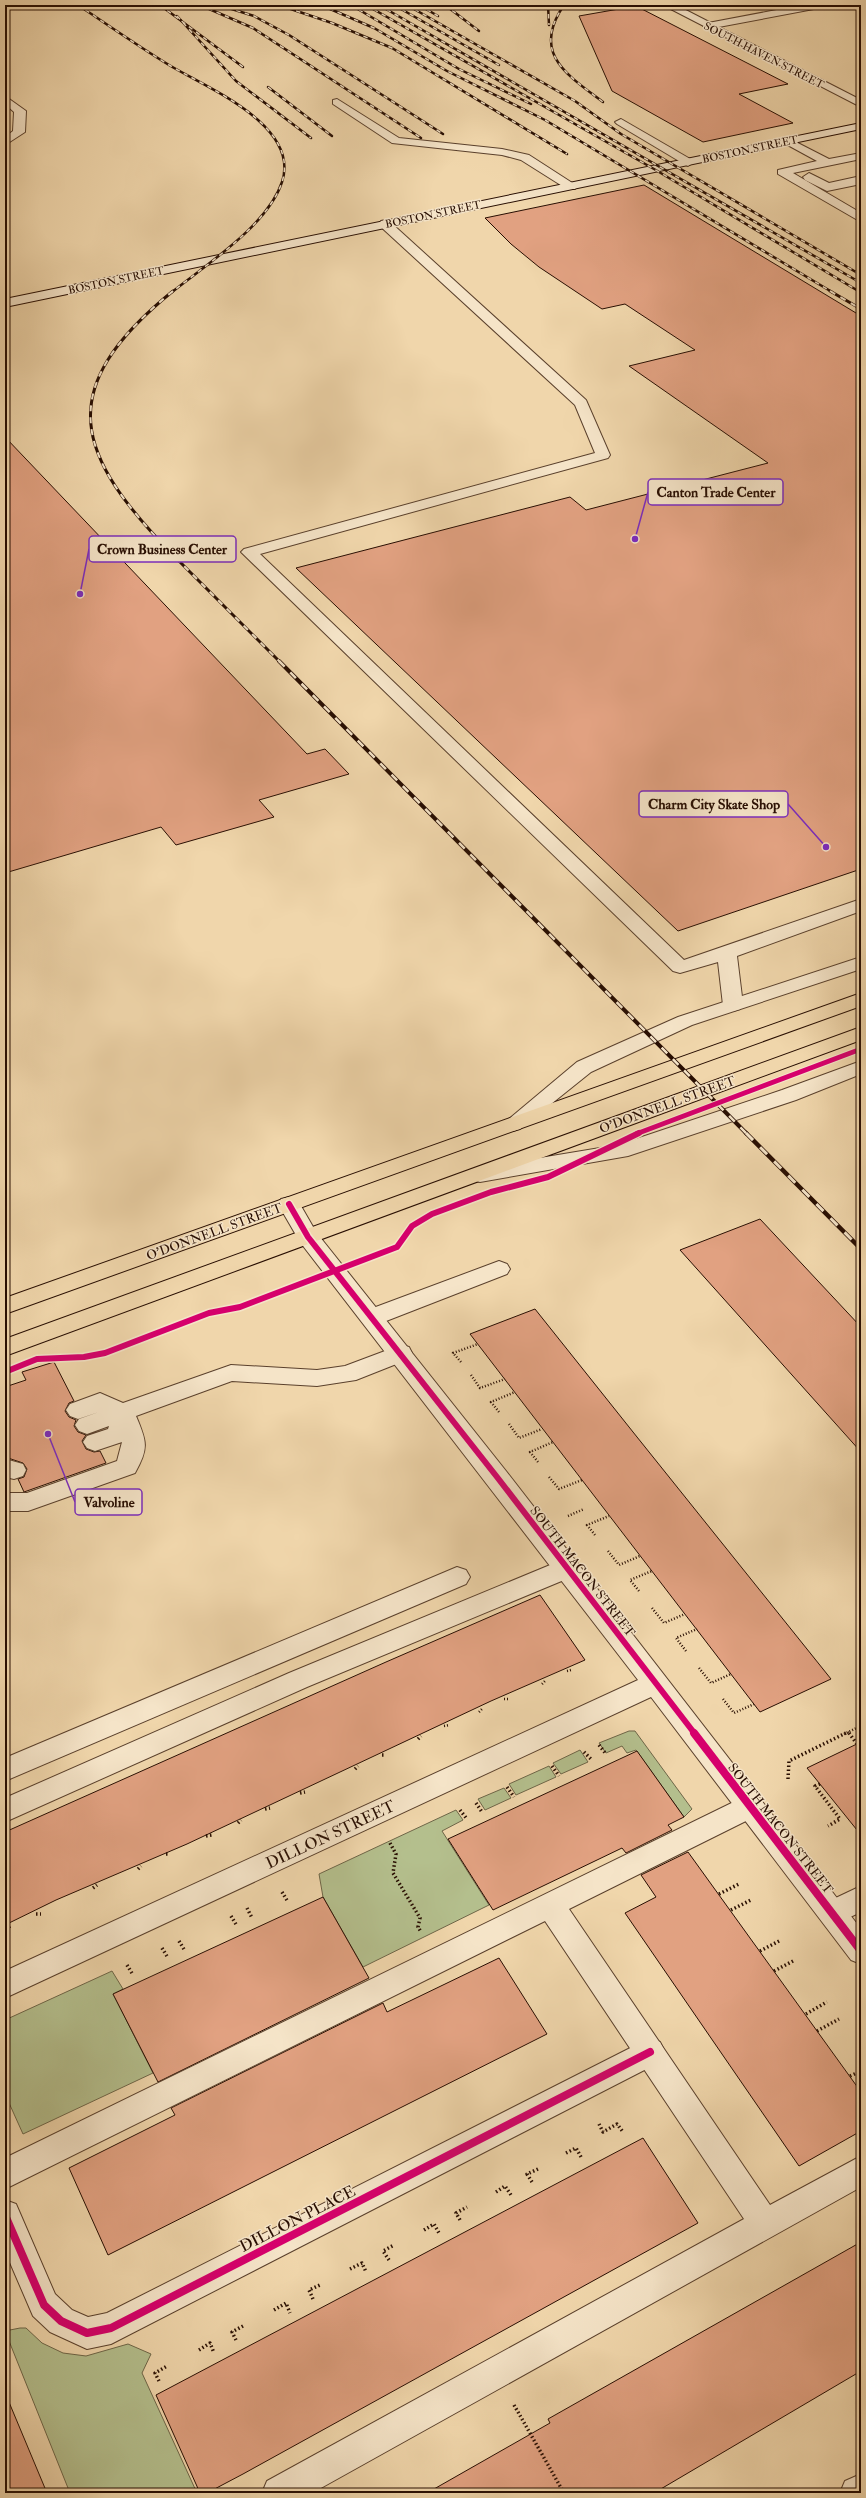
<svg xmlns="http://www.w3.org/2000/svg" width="866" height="2498" font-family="'IM FELL Double Pica',serif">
<rect width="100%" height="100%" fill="#f0d6ab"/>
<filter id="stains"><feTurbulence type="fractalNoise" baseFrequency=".005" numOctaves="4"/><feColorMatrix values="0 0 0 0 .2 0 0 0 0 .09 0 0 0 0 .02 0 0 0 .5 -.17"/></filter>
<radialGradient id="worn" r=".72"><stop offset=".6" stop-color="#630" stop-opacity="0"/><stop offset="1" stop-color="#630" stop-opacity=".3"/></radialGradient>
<g fill="#b4bf8d" stroke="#6e6648">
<polygon points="629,1731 635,1731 692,1809 684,1817 636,1750 627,1753 622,1746 606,1753 599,1743"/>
<polygon points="580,1750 588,1762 561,1774 553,1763"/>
<polygon points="549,1766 556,1777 516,1795 509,1784"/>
<polygon points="504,1788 511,1798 485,1810 478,1799"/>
<polygon points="456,1810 463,1820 442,1831 489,1905 363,1967 323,1897 319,1874"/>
<polygon points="112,1971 123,1989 113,1994 153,2073 23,2134 5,2094 5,2020"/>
<polygon points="20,2328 26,2328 42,2343 63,2353 86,2356 128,2344 151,2354 142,2373 197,2493 70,2493 5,2331"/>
</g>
<g fill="#e1a181" stroke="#280e02">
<polygon points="636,6 788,84 739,94 793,123 703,142 612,91 579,16"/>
<polygon points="644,185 861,316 861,869 678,931 296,568 570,497 586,510 768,463 629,366 695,350 625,304 602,309 539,267 511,244 485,218"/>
<polygon points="5,437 307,754 325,749 349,774 259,800 274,817 176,845 161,827 5,873"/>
<polygon points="760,1219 861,1327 861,1452 680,1250"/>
<polygon points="535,1309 633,1432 831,1679 760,1712 470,1334"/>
<polygon points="54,1362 74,1401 69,1403 65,1411 69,1417 76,1420 74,1426 78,1432 86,1435 82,1441 86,1449 94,1452 100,1451 106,1463 24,1492 18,1479 24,1477 27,1469 23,1463 8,1458 5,1453 5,1387 26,1380 22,1372"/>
<polygon points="540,1595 585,1660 491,1701 187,1844 56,1900 5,1925 5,1832 386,1662"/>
<polygon points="861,1742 861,1835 807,1768"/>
<polygon points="637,1751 684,1817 668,1825 672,1830 626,1853 622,1848 493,1910 448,1839"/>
<polygon points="688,1852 861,2092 861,2131 799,2166 625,1913 656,1897 641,1875"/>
<polygon points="323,1897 369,1978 158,2082 113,1994"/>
<polygon points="499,1958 547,2034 108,2255 69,2168 175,2115 171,2108 383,2003 387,2012"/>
<polygon points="643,2138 698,2223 243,2474 207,2493 200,2493 156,2395"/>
<polygon points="861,2242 861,2371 654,2493 427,2493 550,2423 548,2419"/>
<polygon points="5,2395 6,2395 47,2493 5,2493"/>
</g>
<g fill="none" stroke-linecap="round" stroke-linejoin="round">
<g stroke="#5a402c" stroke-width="2">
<g id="service">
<polygon points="803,5 824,5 819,8 708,29 703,26 708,23"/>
<polygon points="5,96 26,111 25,132 5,145 5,137 13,131 14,112 5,104"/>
<polygon points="337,99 399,138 502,149 529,155 577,186 575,189 567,189 521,160 502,155 392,143 333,104 333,100"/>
<polygon points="621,119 692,160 694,162 688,166 684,164 617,124 615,122"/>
<polygon points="788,138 829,159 861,153 861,159 793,173 861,213 861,222 778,174 778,170 817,161 784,143 784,139"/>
<polygon points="809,173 829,183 861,176 861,184 827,191 805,180 803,177"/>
<polygon points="385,220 389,221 586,400 610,455 608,458 260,554 684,960 861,899 861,911 737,956 743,1005 740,1009 733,1011 726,1009 723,1005 718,962 680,973 673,971 241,552 244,549 595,453 575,405 381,227 379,224 381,221"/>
<polygon points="499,1261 507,1264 510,1269 507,1274 381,1323 373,1325 365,1323 362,1317 365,1311"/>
<path d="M401,1345L409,1347L412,1353L409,1359L356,1380L317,1386L232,1381L136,1416C147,1442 149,1448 135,1473L28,1511H5V1493H27L117,1461L122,1442L95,1451L87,1448L83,1442L87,1436L108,1429L109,1426L87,1434L79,1431L75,1425L79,1419L99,1412L78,1419L70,1416L66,1410L70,1404L100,1393L123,1403L231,1365L317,1370L345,1366Z"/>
<polygon points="5,1459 23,1464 26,1470 23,1476 14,1479 5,1477"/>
<polygon points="567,1558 576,1561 580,1568 576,1575 307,1687 5,1822 5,1798 289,1673"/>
<polygon points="457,1567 466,1570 470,1577 466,1584 5,1781 5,1758"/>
<polygon points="750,1794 760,1798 764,1806 760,1814 569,1909 770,2205 861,2156 861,2187 312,2493 262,2493 267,2481 744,2219 545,1921 5,2189 5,2158"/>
<polygon points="861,1886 861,1912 833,1925 823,1922 819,1913 823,1904"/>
</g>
</g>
<g stroke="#5a402c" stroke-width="2">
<g id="minor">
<polygon points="663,5 676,5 861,100 861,107"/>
<polygon points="289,1197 297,1199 316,1232 506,1471 861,1929 861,1964 851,1960 651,1697 5,1998 5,1971 638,1680 300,1242 278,1204 281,1199"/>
<polygon points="650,2038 660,2042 665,2052 660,2062 111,2344 87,2349 50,2332 33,2316 5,2251 5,2200 16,2204 55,2294 72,2310 88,2317 107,2313"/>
<polygon points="861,2474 861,2493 840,2493 845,2481"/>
</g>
</g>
<g stroke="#5a402c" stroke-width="2">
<g id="tertiary">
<polygon points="861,957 861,969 692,1025 591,1072 520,1129 513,1131 506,1129 503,1124 577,1062 678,1017"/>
<polygon points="861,1061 861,1074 796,1100 628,1156 480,1182 472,1180 469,1175 472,1170 480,1168 618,1145 782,1090"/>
</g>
</g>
<g stroke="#280e02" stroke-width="2">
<polygon id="secondary" points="861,123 861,129 5,307 5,299"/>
</g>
<g stroke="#280e02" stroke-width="2">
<g id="primary">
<polygon points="861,993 861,1006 5,1314 5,1298"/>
<polygon points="861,1027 861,1040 5,1356 5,1339"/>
</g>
</g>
<g stroke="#280e02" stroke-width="2.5" stroke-dasharray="1 2" stroke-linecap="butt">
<polyline points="461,1362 453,1353 478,1344"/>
<polyline points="471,1375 480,1388 505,1379"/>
<polyline points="499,1412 491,1402 515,1392"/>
<polyline points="509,1424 519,1438 542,1429"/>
<polyline points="538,1462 530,1452 553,1442"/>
<polyline points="549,1477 559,1489 582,1480"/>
<polyline points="568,1516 584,1509"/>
<polyline points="595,1535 587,1525 609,1516"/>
<polyline points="608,1551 619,1565 640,1556"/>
<polyline points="639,1591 630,1580 652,1571"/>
<polyline points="652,1608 664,1623 685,1614"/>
<polyline points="686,1651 676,1638 697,1629"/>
<polyline points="699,1668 711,1683 731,1674"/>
<polyline points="567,1671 571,1670"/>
<polyline points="542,1684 545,1681"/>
<polyline points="504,1699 508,1699"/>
<polyline points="723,1699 734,1713 754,1704"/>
<polyline points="479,1712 482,1709"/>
<polyline points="444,1726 449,1725"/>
<polyline points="848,1732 850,1734"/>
<polyline points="844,1734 861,1726"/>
</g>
<g stroke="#280e02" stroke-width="3.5" stroke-dasharray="1.5 2.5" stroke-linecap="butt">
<polyline points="849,1733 857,1744"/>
<polyline points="418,1739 421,1736"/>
<polyline points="599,1745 606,1754"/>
<polyline points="584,1752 592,1760"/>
<polyline points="382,1755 386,1755"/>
<polyline points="552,1766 559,1776"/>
<polyline points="355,1769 358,1766"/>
<polyline points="788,1779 789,1761 846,1733"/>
<polyline points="820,1784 815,1786 840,1819 828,1826"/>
<polyline points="507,1787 514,1797"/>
<polyline points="300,1793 305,1792"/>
<polyline points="476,1803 482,1812"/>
<polyline points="265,1809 270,1808"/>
<polyline points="460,1810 467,1819"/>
<polyline points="238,1823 241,1820"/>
<polyline points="206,1836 212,1835"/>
<polyline points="390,1843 396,1854 393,1873 420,1918 418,1927 421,1932"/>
<polyline points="166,1854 170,1854"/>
<polyline points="138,1869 141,1866"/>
<polyline points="93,1888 97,1885"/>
<polyline points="282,1892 288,1902"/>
<polyline points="719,1894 739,1884"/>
<polyline points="247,1908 252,1918"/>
<polyline points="731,1910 751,1900"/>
<polyline points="36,1914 41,1914"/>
<polyline points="231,1916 237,1926"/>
<polyline points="6,1929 10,1926"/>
<polyline points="179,1941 185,1951"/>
<polyline points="162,1948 168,1958"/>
<polyline points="760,1951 781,1940"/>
<polyline points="127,1965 133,1975"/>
<polyline points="774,1971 795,1960"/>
<polyline points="806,2014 827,2002"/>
<polyline points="817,2031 839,2019"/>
<polyline points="850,2076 861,2071"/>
<polyline points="599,2124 603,2132 617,2124 623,2132"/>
<polyline points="566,2153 576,2148 581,2157"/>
<polyline points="532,2182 527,2174 538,2169"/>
<polyline points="496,2192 505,2186 511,2195"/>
<polyline points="460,2220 456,2213 467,2207"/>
<polyline points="424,2230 434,2224 439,2233"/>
<polyline points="389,2260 383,2251 394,2245"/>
<polyline points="350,2269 362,2263 366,2272"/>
<polyline points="313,2299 309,2290 320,2285"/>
<polyline points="274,2310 286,2303 290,2313"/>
<polyline points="236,2340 232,2332 243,2326"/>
<polyline points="199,2350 210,2343 214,2353"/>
<polyline points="159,2381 155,2373 167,2366"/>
<polyline points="514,2405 564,2493"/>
</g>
<use href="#service" fill="#f5e4c8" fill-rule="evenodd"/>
<use href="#minor" fill="#f5e4c8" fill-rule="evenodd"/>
<use href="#tertiary" fill="#f5e4c8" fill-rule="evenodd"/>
<use href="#secondary" fill="#f5e4c8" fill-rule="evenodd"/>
<use href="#primary" fill="#f0d6ab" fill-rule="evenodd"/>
<g stroke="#280e02" stroke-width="2.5">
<g id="rail-far3">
<path d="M78,5C108,25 138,46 169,65C205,87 301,125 282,182C268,225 207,264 172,292"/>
<polyline points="160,5 243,67"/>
<polyline points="200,5 253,28 421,138"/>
<polyline points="219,5 254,16 289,35 443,134"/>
<polyline points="279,5 332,23 392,48 567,154"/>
<polyline points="321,5 374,28 447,71 545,120 832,292"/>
<polyline points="351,5 459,69 531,104"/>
<polyline points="366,5 654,169 860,292"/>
<polyline points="379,5 861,283"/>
<polyline points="394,5 499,65"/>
<polyline points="407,5 575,101 621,134 861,275"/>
<polyline points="419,5 438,16"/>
<polyline points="445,5 479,31"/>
<polyline points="548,5 549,25"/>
<path d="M564,5C531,53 566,74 603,102"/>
<polyline points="177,16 236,81 311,138"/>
<polyline points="268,87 332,136"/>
</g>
</g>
<g stroke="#280e02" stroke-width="3">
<g id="rail-far2">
<path d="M173,291C51,390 75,455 175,557C210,592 245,627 280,662"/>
<polyline points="830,291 861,309"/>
<polyline points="859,291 861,292"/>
</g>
</g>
<g stroke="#280e02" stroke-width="4">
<polyline id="rail-far1" points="279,661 747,1134"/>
</g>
<g stroke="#280e02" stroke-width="4.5">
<polyline id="rail" points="746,1133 861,1249"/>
</g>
<use href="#rail-far3" stroke="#f5e4c8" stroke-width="1.5" stroke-dasharray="4.5" stroke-linecap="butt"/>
<use href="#rail-far2" stroke="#f5e4c8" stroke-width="2" stroke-dasharray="6" stroke-linecap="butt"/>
<use href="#rail-far1" stroke="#f5e4c8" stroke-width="2.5" stroke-dasharray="8" stroke-linecap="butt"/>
<use href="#rail" stroke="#f5e4c8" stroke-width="3" stroke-dasharray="10" stroke-linecap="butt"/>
<g stroke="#f5e4c8" stroke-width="7">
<polyline id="cycleway-far2" points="636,1134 861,1049"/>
</g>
<g stroke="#f5e4c8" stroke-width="9">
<g id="cycleway-far1">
<polyline points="289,1204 308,1237 497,1477 695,1734"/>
<polyline points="5,1372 37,1359 84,1357 105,1353 209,1313 240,1307 397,1247 412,1226 432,1214 491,1192 548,1177 639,1133"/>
</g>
</g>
<g stroke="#f5e4c8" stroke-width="10">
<g id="cycleway">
<polyline points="694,1733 861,1951"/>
<polyline points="5,2215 44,2305 61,2321 87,2333 111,2328 650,2052"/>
</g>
</g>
<use href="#cycleway-far2" stroke="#d6006c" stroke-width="5"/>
<use href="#cycleway-far1" stroke="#d6006c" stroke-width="6"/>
<use href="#cycleway" stroke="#d6006c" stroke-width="8"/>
</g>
<g text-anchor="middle" stroke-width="3" stroke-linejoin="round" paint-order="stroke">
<g font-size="11" fill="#280e02" stroke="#f5e4c8">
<text transform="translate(764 55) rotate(27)" y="4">SOUTH HAVEN STREET</text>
<text transform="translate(750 149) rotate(-12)" y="4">BOSTON STREET</text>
<text transform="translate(433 214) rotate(-12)" y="4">BOSTON STREET</text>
<text transform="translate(116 280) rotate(-12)" y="4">BOSTON STREET</text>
</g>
<g font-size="13" fill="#280e02" stroke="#f5e4c8">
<text transform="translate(667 1104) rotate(-20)" y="5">O'DONNELL STREET</text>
<text transform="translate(214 1231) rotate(-20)" y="5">O'DONNELL STREET</text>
<text transform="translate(583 1571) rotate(52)" y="5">SOUTH MACON STREET</text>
<text transform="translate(781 1828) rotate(52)" y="5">SOUTH MACON STREET</text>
</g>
<g font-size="16" fill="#280e02" stroke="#f5e4c8">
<text transform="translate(330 1834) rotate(-25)" y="6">DILLON STREET</text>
<text transform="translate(297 2218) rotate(-27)" y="6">DILLON PLACE</text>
</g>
</g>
<path fill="none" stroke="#7b2cbf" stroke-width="1.5" d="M635 539L648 492M80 594L89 549M826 847L788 804M48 1434L75 1502"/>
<g fill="#7b2cbf" stroke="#f5e4c8" stroke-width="1.5">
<circle cx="635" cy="539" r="4"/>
<circle cx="80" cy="594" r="4"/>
<circle cx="826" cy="847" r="4"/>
<circle cx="48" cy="1434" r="4"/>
</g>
<g fill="#f5e4c8" stroke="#7b2cbf" stroke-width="1.5">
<rect x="648" y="479" width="135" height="26" rx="4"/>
<rect x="89" y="536" width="147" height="26" rx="4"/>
<rect x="639" y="791" width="149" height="26" rx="4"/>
<rect x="75" y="1489" width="67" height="26" rx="4"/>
</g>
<g font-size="14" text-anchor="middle" font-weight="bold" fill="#280e02">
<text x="716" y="497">Canton Trade Center</text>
<text x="162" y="554">Crown Business Center</text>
<text x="714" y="809">Charm City Skate Shop</text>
<text x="109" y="1507">Valvoline</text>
</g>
<rect width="866" height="2498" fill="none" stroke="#f0d6ab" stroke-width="20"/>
<rect x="6" y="6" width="854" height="2486" fill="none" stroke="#280e02" stroke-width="2"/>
<rect x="10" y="10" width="846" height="2478" fill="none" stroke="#280e02"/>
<rect width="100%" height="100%" filter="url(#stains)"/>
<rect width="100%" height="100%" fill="url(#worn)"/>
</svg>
